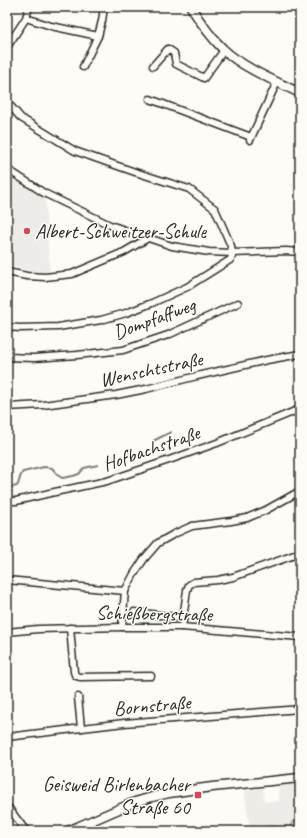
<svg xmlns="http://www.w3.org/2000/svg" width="307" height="838" font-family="Caveat,sans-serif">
<defs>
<pattern id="forest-crowns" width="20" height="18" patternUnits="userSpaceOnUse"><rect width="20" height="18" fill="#dfdeda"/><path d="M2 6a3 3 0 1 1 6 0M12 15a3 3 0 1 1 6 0" fill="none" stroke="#c0bfbb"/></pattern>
</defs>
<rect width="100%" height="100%" fill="#fdfcf7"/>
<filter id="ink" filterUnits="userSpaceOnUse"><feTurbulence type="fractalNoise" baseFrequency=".025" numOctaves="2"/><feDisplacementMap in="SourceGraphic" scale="8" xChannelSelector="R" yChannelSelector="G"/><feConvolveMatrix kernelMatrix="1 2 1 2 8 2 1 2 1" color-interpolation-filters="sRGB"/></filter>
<g filter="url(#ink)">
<g fill="#edece8">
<polygon points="7,174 45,198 50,274 33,272 7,265"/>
<polygon points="300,772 300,821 293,822 291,827 274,829 274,831 236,831 241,829 250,829 244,789 263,788 264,802 279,801 278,773"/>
</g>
<polygon fill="url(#forest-crowns)" stroke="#858482" points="293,821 300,821 300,831 274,831 274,829 268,829 268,826 291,827"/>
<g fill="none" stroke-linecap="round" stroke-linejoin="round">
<g stroke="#7e7d7b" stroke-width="2">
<polyline points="153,441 171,432"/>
<polyline points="129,454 132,451"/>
<path d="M7,488L17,486C20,482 19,476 23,472L44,467L52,468L59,476L62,478L73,476L79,474L84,468L98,465"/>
<polyline points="268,830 276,831"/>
<polyline points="232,831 241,828 249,828"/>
<polyline points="286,831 300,830"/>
</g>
<g stroke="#2b2b2b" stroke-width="9">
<g id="street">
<polyline points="296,7 300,9"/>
<polyline points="26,18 51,26 98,36 102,21 104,7"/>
<polyline points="7,47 26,18 29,7"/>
<polyline points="153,66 168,49 174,53 176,64 204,78 224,50"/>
<polyline points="83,67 98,36"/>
<polyline points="150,99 251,137"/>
<polyline points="7,102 21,118 75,151 135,172 189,189 215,209 231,246 232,253 232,257 230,260 187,287 152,303 126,313 101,320 58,327 20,328 7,327"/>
<polyline points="250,140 277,82"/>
<polyline points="7,169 44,193 110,225 172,246 209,252 232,253 286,251 300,252"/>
<polyline points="7,272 27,276 45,277 72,274 124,252 148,238"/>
<polyline points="7,357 34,358 77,355 123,350 168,335 238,303"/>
<polyline points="7,407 43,405 116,395 146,389 197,376 267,360 300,354"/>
<polyline points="7,501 16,501 50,493 107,481 172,459 217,443 300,409"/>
<polyline points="7,580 125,591"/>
<polyline points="134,612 184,618"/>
<polyline points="122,627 125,591 134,574 144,559 158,543 174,534 192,526 231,521 247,518 266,510 300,491"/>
<polyline points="182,627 187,590 189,585 194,582 218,580 233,577 300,553"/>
<path d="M70,628L74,672C75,676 76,676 80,677L151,676"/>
<polyline points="7,632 38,629 122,627 182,627 300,637"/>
<polyline points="78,697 81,728"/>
<polyline points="7,737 124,723 300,709"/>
<polyline points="7,806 26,831"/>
</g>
</g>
<g stroke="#2b2b2b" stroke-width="11">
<g id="secondary">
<path d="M191,7C200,22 210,36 223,49C243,68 275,81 300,93"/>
<polyline points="68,831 135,802 152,797 169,793 212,787 300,778"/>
</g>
</g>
<use href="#street" stroke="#fdfcf7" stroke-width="6"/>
<use href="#secondary" stroke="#fdfcf7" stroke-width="8"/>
</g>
</g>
<g fill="#d1495b" stroke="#fdfcf7" stroke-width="1.5">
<circle cx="27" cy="231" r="4"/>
<rect x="194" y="791" width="8" height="8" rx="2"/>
</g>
<g text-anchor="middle" stroke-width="3" stroke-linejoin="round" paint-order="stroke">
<g font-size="20" fill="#2b2b2b" stroke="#fdfcf7" text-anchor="start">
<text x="35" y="238">Albert-Schweitzer-Schule</text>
<text x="190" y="791" text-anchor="end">Geisweid Birlenbacher<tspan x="190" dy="23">Straße 60</tspan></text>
</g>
<g font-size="20" fill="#2b2b2b" stroke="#fdfcf7">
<text transform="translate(154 318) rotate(-20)" y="7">Dompfaffweg</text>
<text transform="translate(151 369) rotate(-12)" y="7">Wenschtstraße</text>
<text transform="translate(151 448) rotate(-19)" y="7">Hofbachstraße</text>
<text transform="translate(154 613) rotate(1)" y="7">Schießbergstraße</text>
<text transform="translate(152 705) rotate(-5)" y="7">Bornstraße</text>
</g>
</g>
<rect width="307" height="838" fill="none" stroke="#fdfcf7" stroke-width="24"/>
<rect x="12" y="12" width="283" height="814" fill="none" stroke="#2b2b2b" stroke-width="1.5" filter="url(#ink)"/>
</svg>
